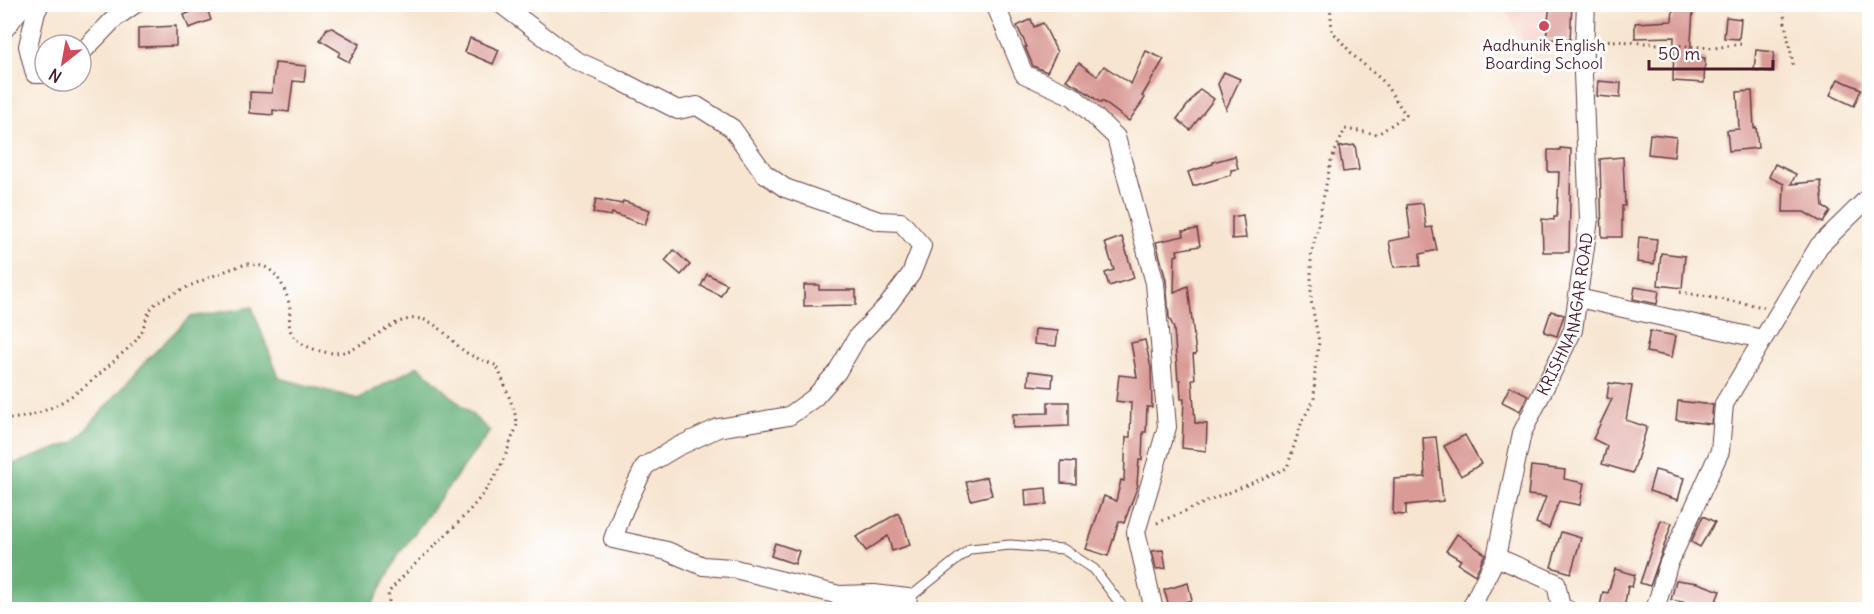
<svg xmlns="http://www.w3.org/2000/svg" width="1874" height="614" font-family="Delius,sans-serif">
<rect width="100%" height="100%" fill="#fff"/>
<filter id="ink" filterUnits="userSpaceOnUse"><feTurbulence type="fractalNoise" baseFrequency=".0167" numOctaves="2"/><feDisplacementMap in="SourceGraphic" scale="12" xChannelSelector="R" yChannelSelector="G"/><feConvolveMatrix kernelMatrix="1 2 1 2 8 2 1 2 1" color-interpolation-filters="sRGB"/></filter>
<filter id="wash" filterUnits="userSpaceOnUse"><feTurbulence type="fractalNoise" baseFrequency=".008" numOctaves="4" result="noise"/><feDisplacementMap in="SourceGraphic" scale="24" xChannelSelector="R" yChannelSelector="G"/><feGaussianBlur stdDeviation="1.35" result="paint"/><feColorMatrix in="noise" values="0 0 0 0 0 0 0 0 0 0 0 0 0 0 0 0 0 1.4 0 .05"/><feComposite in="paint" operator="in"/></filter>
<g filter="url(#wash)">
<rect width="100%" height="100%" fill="#f7e5cf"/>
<polygon fill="#f7d1c8" points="1508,5 1574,5 1573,44 1533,51 1521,41 1507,12"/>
<polygon fill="#66b078" stroke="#586852" stroke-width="1.5" points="252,307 279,378 358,399 418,366 490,431 399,554 370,609 5,609 5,467 75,442 145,362 190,317"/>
<g id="blocks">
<g fill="#da9b96">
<polygon points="1550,4 1572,4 1570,40 1546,39"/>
<polygon points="206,6 211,20 189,28 184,15"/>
<polygon points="1673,9 1693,10 1690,57 1705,58 1704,83 1673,81 1674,37 1635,38 1635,23 1672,21"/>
<polygon points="1726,17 1741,19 1739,39 1724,38"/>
<polygon points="1031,19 1034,27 1043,23 1057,52 1047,72 1033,66 1025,47 1027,47 1017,26"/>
<polygon points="176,26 176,46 138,47 138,28"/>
<polygon points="327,28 332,28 360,44 349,62 338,56 340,52 320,40"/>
<polygon points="470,38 499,50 493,64 465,52"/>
<polygon points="1756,50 1774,52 1772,72 1754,70"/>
<polygon points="1146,51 1164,59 1142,96 1145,98 1129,121 1102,101 1101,103 1079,87 1066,80 1079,63 1097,76 1104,66 1131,84"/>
<polygon points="275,63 306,66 304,82 293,81 289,112 273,110 273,115 250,113 250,92 272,93"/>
<polygon points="1224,72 1240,79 1226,109 1218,84"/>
<polygon points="1838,79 1861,89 1854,106 1830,95"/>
<polygon points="1598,81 1621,83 1620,98 1597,96"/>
<polygon points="1200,89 1214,99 1190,130 1177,119"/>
<polygon points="1752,91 1754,128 1756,127 1758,148 1729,151 1727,130 1739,129 1737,92"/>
<polygon points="1650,134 1676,137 1674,157 1648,154"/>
<polygon points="1355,145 1359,170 1343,172 1339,147"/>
<polygon points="1560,148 1571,149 1569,252 1543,252 1542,219 1554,220 1554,217 1557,217 1559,172 1548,172 1548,150 1560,150"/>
<polygon points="1235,156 1238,169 1231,170 1231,175 1193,186 1188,172 1213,164 1213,162"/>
<polygon points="1623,157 1625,206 1622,206 1622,237 1602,237 1600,159"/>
<polygon points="1775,164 1796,174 1791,184 1821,181 1823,207 1830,211 1823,223 1804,212 1783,212 1784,184 1769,177"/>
<polygon points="596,199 622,204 623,201 650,210 645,225 612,213 611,216 593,213"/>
<polygon points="1423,203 1426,228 1432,227 1437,250 1420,254 1420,266 1394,267 1389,241 1411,237 1407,205"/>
<polygon points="1243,215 1246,238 1232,239 1232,217"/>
<polygon points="1197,229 1200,246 1177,250 1178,255 1175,256 1174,292 1188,286 1196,354 1193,355 1195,379 1192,379 1195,423 1207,424 1206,451 1182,448 1184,399 1181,399 1180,380 1178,380 1174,329 1169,317 1166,280 1156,242 1184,236 1183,231"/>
<polygon points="1122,237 1134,278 1109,286 1105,273 1114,270 1105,243"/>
<polygon points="1639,237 1657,239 1654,264 1637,262"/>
<polygon points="674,250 690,265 681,275 665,261"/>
<polygon points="1661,253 1685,256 1682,288 1658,285"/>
<polygon points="707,274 727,284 721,296 701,286"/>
<polygon points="804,285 819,285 819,290 856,290 856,305 804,306"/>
<polygon points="1635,287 1659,291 1657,304 1633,299"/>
<polygon points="1551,311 1564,315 1557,336 1544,332"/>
<polygon points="1035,329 1058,331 1056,346 1034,344"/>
<polygon points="1650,331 1676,336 1672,357 1646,352"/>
<polygon points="1145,340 1151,368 1152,407 1147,407 1146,432 1143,432 1142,460 1139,460 1137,484 1138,485 1124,523 1119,521 1108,556 1086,549 1104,496 1116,501 1121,480 1124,481 1126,437 1130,437 1131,403 1116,401 1119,375 1137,377 1131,343"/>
<polygon points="1029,371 1053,374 1052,387 1028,385"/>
<polygon points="1609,383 1632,386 1626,420 1647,427 1633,473 1602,464 1607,446 1593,439 1612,399 1607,398"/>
<polygon points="1510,386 1528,395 1520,411 1502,402"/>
<polygon points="1678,401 1713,405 1711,424 1676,420"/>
<polygon points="1048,402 1069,402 1069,426 1013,428 1013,414 1048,413"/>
<polygon points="1465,435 1481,464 1461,476 1444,446"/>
<polygon points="1436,437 1443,501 1406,505 1406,515 1393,514 1394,479 1425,477 1423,438"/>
<polygon points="1061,461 1076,462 1076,484 1061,483"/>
<polygon points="1531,466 1565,470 1564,479 1584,483 1580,505 1559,501 1549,528 1536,523 1546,497 1528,495"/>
<polygon points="1655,470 1684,478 1678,500 1649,491"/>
<polygon points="987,477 992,495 971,500 966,482"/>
<polygon points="1046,488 1047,504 1026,506 1025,490"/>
<polygon points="898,513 904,524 910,545 892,551 888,536 866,551 856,537"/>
<polygon points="1703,516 1715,522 1700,547 1691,542"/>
<polygon points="1661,520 1672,523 1650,586 1640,583"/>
<polygon points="1561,532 1581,538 1571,573 1551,567"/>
<polygon points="1457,534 1485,554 1475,575 1458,564 1461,560 1446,551"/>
<polygon points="775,543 799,551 795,564 771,556"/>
<polygon points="1163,550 1166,568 1156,569 1152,551"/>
<polygon points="1615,569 1635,575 1632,587 1628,586 1624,609 1600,606 1603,592 1608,593"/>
<polygon points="1676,580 1698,583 1720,591 1713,609 1700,609 1701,605 1671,600"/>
<polygon points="1188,583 1192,600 1169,606 1164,590"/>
</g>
</g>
</g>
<g filter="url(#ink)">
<use href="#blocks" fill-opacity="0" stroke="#643d44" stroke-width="1.5"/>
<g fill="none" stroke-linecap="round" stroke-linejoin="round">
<g stroke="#643d44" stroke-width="11">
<polyline id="lane" points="894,610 970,549 1010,545 1063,549 1094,569 1125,610"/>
</g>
<g stroke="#643d44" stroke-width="20">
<g id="street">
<polyline points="40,4 36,12 28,46 35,74 45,74"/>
<polyline points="501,4 575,60 615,78 678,110 697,106 732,128 764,173 785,188 879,221 901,222 922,246 911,274 888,305 858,336 837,372 814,398 789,416 718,428 677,447 645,466 624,509 613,539 667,551 703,566 731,568 839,595 874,594 908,598"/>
<polyline points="995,4 1024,74 1074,97 1116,137 1155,283 1167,427 1136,532 1154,610"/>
<polyline points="4,30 24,4"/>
<polyline points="81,53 115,18 135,4"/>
<polyline points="1578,298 1762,339"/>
<polyline points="1496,557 1556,583 1561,608 1568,610"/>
<path id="s1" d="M1470,610L1496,557L1522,433L1573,330L1589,219L1583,74L1586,4"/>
<polyline points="1655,610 1668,565 1720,451 1724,404 1819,246 1870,196"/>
</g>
</g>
<g stroke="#643d44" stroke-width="3" stroke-dasharray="1.5 4.5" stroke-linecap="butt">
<polyline points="1783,4 1785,23 1794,69"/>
<polyline points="1602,40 1714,48 1741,44"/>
<polyline points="1680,292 1764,307"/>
<path d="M4,419C48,419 84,389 114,361C121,354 131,347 137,339C145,329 146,311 156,303C166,295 236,265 248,264C252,264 258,265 262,266C278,270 288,294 290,309C290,316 288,326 291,332C295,342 311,349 320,351C365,363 383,314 421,319C438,322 451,341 464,351C473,358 487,361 497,366C501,376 517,415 517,423C517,428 513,435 511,440C490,508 431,542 388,593L390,610"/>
<polyline points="1157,523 1287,468 1302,421 1314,400 1315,369 1319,342 1311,300 1311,257 1331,161 1345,129 1378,134 1406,115 1383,81 1354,56 1332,31 1330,4"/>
<polyline points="611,610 641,610"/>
</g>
<use href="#lane" stroke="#fff" stroke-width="9"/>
<use href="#street" stroke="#fff" stroke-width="18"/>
</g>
</g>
<circle fill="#d1495b" stroke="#fff" stroke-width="2" cx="1544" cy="26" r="6"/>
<g text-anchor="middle" stroke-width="6" stroke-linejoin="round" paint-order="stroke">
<g font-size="16" fill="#4a1f2b" stroke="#fff">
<text x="1544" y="51">Aadhunik English<tspan x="1544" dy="18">Boarding School</tspan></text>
</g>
<g font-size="16" fill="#4a1f2b" stroke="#fff">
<text dy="6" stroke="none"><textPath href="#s1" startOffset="314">KRISHNANAGAR ROAD</textPath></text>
</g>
</g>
<rect width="1874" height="614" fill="none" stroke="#fff" stroke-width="24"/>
<g transform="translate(63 63) rotate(211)"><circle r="28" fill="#ffffff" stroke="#b7a5aa" stroke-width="1.5"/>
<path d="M0-4.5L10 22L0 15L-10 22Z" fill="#d1495b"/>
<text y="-9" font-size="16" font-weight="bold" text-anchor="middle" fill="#4a1f2b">N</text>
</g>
<path d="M1649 60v9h124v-9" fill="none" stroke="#4a1f2b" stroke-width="3"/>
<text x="1658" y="60" font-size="18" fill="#4a1f2b" stroke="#ffffff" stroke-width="4.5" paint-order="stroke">50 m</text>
</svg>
